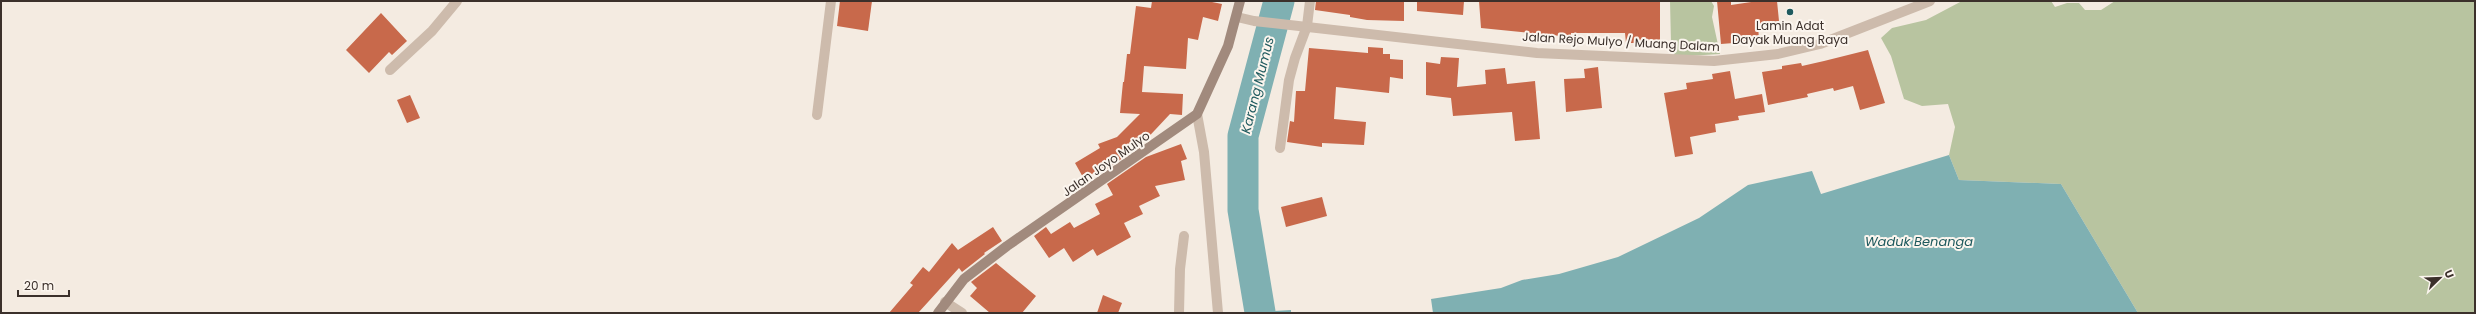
<svg xmlns="http://www.w3.org/2000/svg" width="2476" height="314" font-family="Poppins,sans-serif">
<rect width="100%" height="100%" fill="#f4ebe1"/>
<g fill="#b8c4a0">
<polygon points="1670,1 1711,1 1714,6 1712,17 1720,54 1688,56 1674,55 1671,43"/>
<polygon points="1962,1 2051,1 2055,7 2067,3 2079,3 2085,10 2101,10 2115,1 2475,1 2475,313 2138,313 2061,184 1959,180 1949,155 1955,127 1948,104 1922,106 1904,99 1891,56 1881,38 1892,28 1926,20"/>
</g>
<g fill="#7fb0b2">
<polygon points="1949,155 1959,180 2061,184 2138,313 1433,313 1431,299 1501,288 1522,280 1559,274 1618,257 1699,218 1748,185 1812,171 1821,194"/>
<polygon points="1291,310 1291,313 1237,313"/>
</g>
<g fill="none" stroke-linecap="round" stroke-linejoin="round">
<polyline stroke="#7fb0b2" stroke-width="31" points="1260,312 1243,210 1243,136 1279,1"/>
</g>
<g fill="#c8694b">
<polygon points="840,1 872,1 868,31 837,26"/>
<polygon points="1152,1 1207,1 1222,4 1218,21 1203,17 1198,40 1188,38 1186,69 1144,66 1142,92 1183,94 1182,115 1170,114 1140,146 1101,173 1100,169 1084,179 1075,163 1100,148 1098,144 1117,137 1140,114 1120,113 1123,82 1124,82 1127,54 1130,54 1136,6 1151,8"/>
<polygon points="1316,1 1404,1 1404,21 1367,20 1350,17 1350,15 1315,10"/>
<polygon points="1417,1 1464,1 1463,15 1417,11"/>
<polygon points="1479,1 1660,1 1660,43 1626,43 1625,33 1571,33 1571,37 1481,28"/>
<polygon points="1717,1 1731,1 1731,5 1758,1 1777,1 1779,21 1758,24 1759,41 1721,44"/>
<polygon points="381,13 407,41 392,55 389,52 369,73 346,50"/>
<polygon points="1368,47 1383,48 1383,54 1390,54 1390,59 1403,60 1403,79 1390,77 1389,93 1336,87 1334,119 1366,122 1364,145 1322,143 1322,147 1287,142 1290,121 1294,122 1296,91 1305,91 1309,48 1368,53"/>
<polygon points="1868,50 1885,103 1860,110 1853,86 1834,91 1833,88 1807,94 1808,97 1768,105 1762,72 1782,69 1782,66 1801,63 1802,66 1824,61"/>
<polygon points="1441,57 1459,58 1457,87 1486,84 1485,70 1505,68 1507,84 1535,81 1540,139 1515,141 1512,112 1453,116 1451,98 1426,95 1426,62 1440,64"/>
<polygon points="1598,67 1602,108 1566,112 1564,79 1585,78 1584,69"/>
<polygon points="1730,71 1735,99 1762,94 1765,112 1738,116 1739,120 1715,124 1716,132 1690,137 1693,154 1675,157 1664,93 1687,89 1686,83 1713,79 1712,74"/>
<polygon points="410,95 420,118 407,123 397,100"/>
<polygon points="1181,144 1187,159 1181,161 1185,180 1155,186 1160,196 1139,206 1143,214 1124,223 1131,237 1097,256 1093,249 1073,262 1064,248 1049,258 1034,236 1046,227 1051,234 1070,222 1074,228 1100,214 1095,204 1113,195 1107,184 1146,157"/>
<polygon points="1322,197 1327,216 1286,227 1281,207"/>
<polygon points="993,227 1002,241 984,253 985,254 962,272 959,268 918,313 889,313 913,285 910,283 923,267 929,272 952,243 958,250"/>
<polygon points="996,263 1036,296 1022,313 990,313 970,296 977,288 971,282"/>
<polygon points="1103,295 1122,303 1118,313 1097,313"/>
</g>
<g fill="none" stroke-linecap="round" stroke-linejoin="round">
<g stroke="#cdbbac" stroke-width="10">
<polyline points="390,70 432,31 457,1"/>
<polyline points="1197,114 1204,152 1218,313"/>
<polyline points="817,115 831,1"/>
<polyline points="1280,148 1289,80 1295,58 1307,26 1310,1"/>
<polyline points="945,302 962,313"/>
<polyline points="1179,313 1180,269 1184,236"/>
</g>
<polyline stroke="#cdbbac" stroke-width="10" points="1237,17 1254,21 1537,53 1714,61 1778,54 1820,44 1930,1"/>
<polyline stroke="#a18a7d" stroke-width="10" points="938,313 964,279 1007,246 1197,114 1228,46 1240,1"/>
</g>
<circle fill="#1f5a5e" stroke="#fbf5ee" stroke-width="1.5" cx="1790" cy="12" r="4"/>
<g text-anchor="middle" stroke-width="4" stroke-linejoin="round" paint-order="stroke">
<g font-size="12" fill="#3b302b" stroke="#fbf5ee">
<text x="1790" y="30">Lamin Adat<tspan x="1790" dy="14">Dayak Muang Raya</tspan></text>
</g>
<g font-size="12" fill="#3b302b" stroke="#fbf5ee">
<text transform="translate(1621 42) rotate(3)" y="4">Jalan Rejo Mulyo / Muang Dalam</text>
<text transform="translate(1106 164) rotate(-35)" y="4">Jalan Joyo Mulyo</text>
</g>
<g font-size="13" font-style="italic" fill="#1f5a5e" stroke="#fbf5ee">
<text transform="translate(1257 85) rotate(-76)" y="5">Karang Mumus</text>
<text x="1919" y="246">Waduk Benanga</text>
</g>
</g>
<rect width="2476" height="314" fill="none" stroke="#3b302b" stroke-width="4"/>
<g transform="translate(2440 278) rotate(67)" stroke="#fbf5ee" stroke-width="3" paint-order="stroke">
<path d="M0-3L7 15L0 10L-7 15Z" fill="#3b302b"/>
<text y="-6" font-size="11" font-weight="bold" text-anchor="middle" fill="#3b302b">U</text>
</g>
<path d="M18 290v6h51v-6" fill="none" stroke="#3b302b" stroke-width="2"/>
<text x="24" y="290" font-size="12" fill="#3b302b" stroke="#fbf5ee" stroke-width="3" paint-order="stroke">20 m</text>
</svg>
